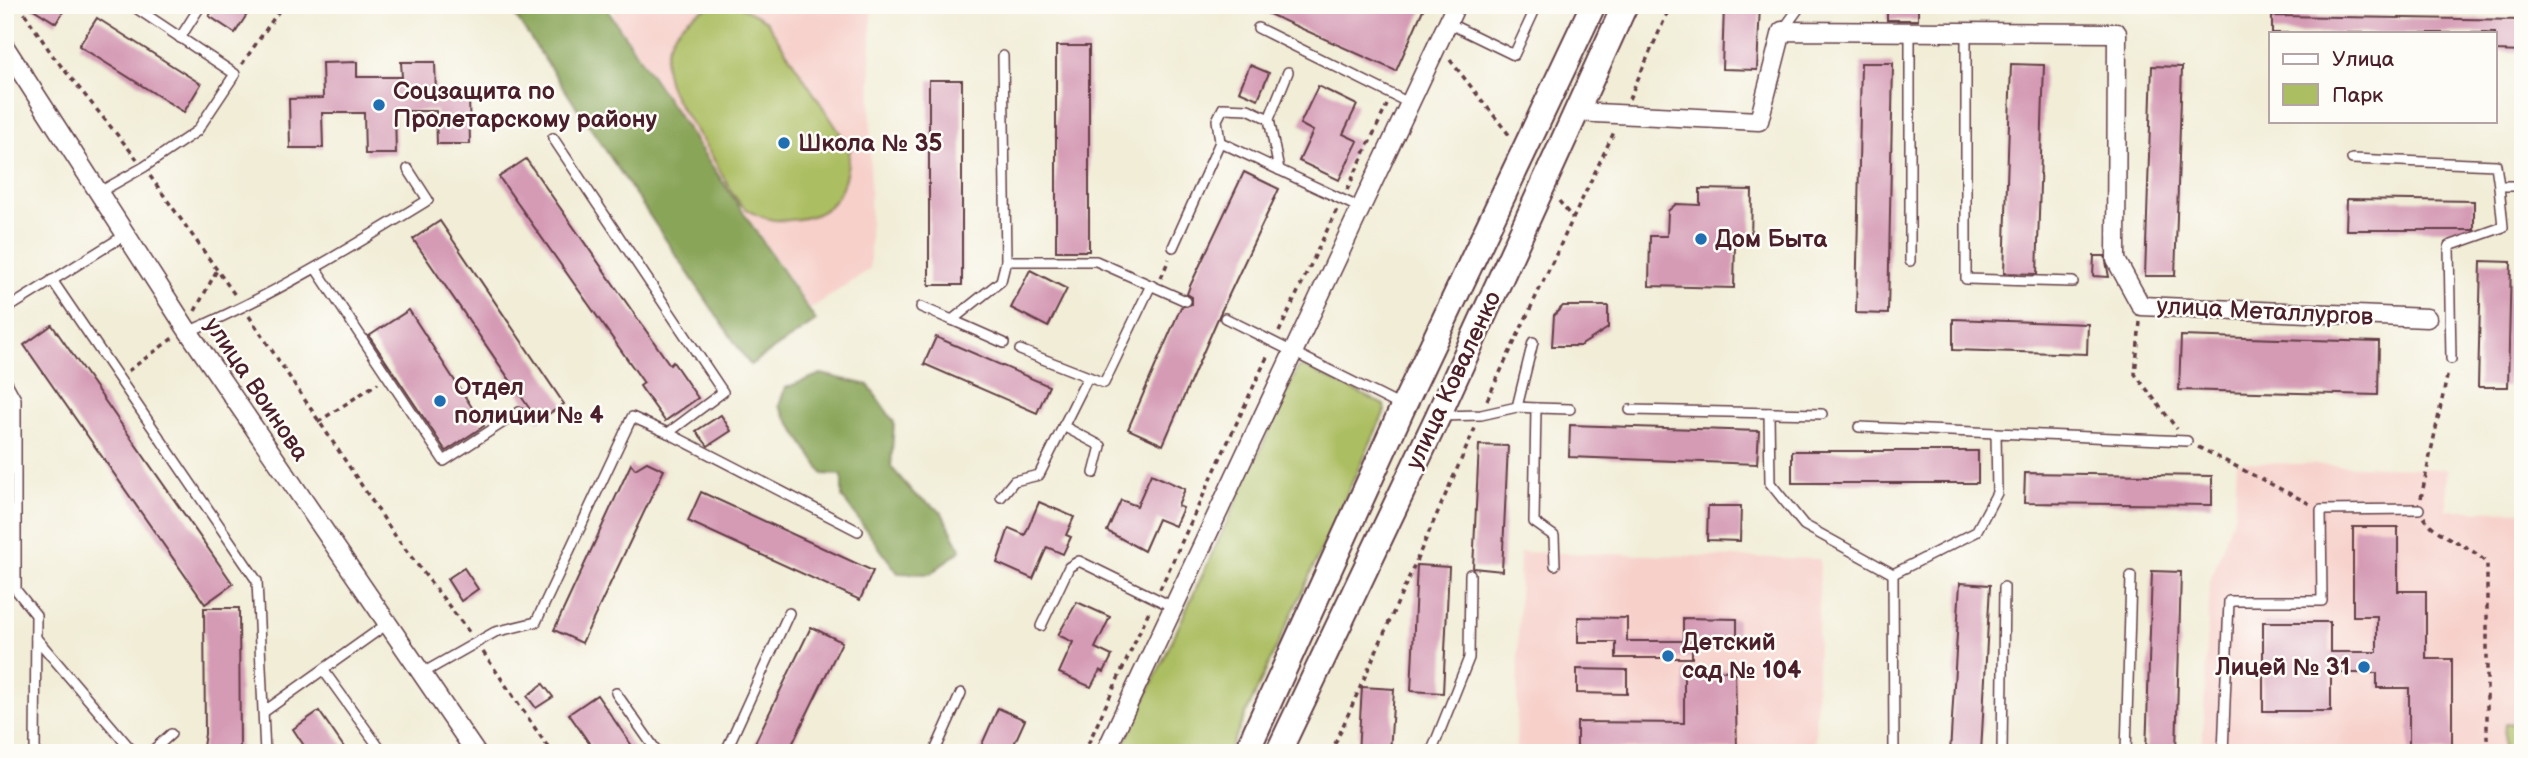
<svg xmlns="http://www.w3.org/2000/svg" width="2528" height="758" font-family="'Balsamiq Sans',sans-serif">
<rect width="100%" height="100%" fill="#fdfcf7"/>
<filter id="ink" filterUnits="userSpaceOnUse"><feTurbulence type="fractalNoise" baseFrequency=".0143" numOctaves="2"/><feDisplacementMap in="SourceGraphic" scale="14" xChannelSelector="R" yChannelSelector="G"/><feConvolveMatrix kernelMatrix="1 2 1 2 8 2 1 2 1" color-interpolation-filters="sRGB"/></filter>
<filter id="wash" filterUnits="userSpaceOnUse"><feTurbulence type="fractalNoise" baseFrequency=".00686" numOctaves="4" result="noise"/><feDisplacementMap in="SourceGraphic" scale="28" xChannelSelector="R" yChannelSelector="G"/><feGaussianBlur stdDeviation="1.57" result="paint"/><feColorMatrix in="noise" values="0 0 0 0 0 0 0 0 0 0 0 0 0 0 0 0 0 1.4 0 .05"/><feComposite in="paint" operator="in"/></filter>
<g filter="url(#wash)">
<rect width="100%" height="100%" fill="#f1edd7"/>
<g fill="#f7d0ca">
<polygon points="615,5 871,5 870,269 810,309 614,17"/>
<polygon points="2061,5 2333,5 2333,11"/>
<polygon points="2237,462 2447,469 2447,510 2523,511 2523,753 2202,753 2210,582 2235,512"/>
<polygon points="1520,552 1820,559 1815,753 1516,753"/>
</g>
<g fill="#acbe62" stroke="#7b6e46" stroke-width="2">
<path d="M715,5L739,6L766,21L850,148C846,190 837,217 790,220C774,222 759,218 745,208C732,198 718,165 708,150C697,131 673,101 668,81C657,44 682,16 715,5Z"/>
<polygon points="1305,367 1384,405 1385,411 1228,753 1120,753 1298,368"/>
<polygon points="2505,724 2523,725 2523,753 2503,753"/>
</g>
<g fill="#89a558" stroke="#6a6242" stroke-width="2">
<polygon points="508,5 604,5 816,321 750,365"/>
<polygon points="821,374 868,385 894,422 891,467 915,495 941,511 961,550 930,574 898,573 842,497 842,475 823,474 779,406 785,388"/>
</g>
<g id="blocks">
<g fill="#d59bb5">
<polygon points="27,5 67,5 56,23"/>
<polygon points="217,5 253,5 235,33 209,16"/>
<polygon points="1249,5 1425,5 1396,71"/>
<polygon points="1724,5 1760,5 1757,70 1722,69"/>
<rect x="1887" y="5" width="31" height="15"/>
<polygon points="2272,16 2523,20 2523,52 2495,51 2495,33 2272,33"/>
<polygon points="97,18 201,84 184,112 79,46"/>
<rect x="1056" y="46" width="33" height="205"/>
<polygon points="357,62 357,77 402,77 401,62 435,62 436,95 469,94 470,144 437,144 436,111 395,111 396,154 365,154 364,113 322,113 323,148 290,148 289,99 323,98 322,63"/>
<polygon points="1861,63 1893,63 1888,314 1856,313"/>
<polygon points="2011,64 2044,65 2037,274 2004,273"/>
<polygon points="1250,65 1269,73 1258,99 1239,91"/>
<polygon points="2152,66 2182,67 2175,276 2145,276"/>
<rect x="929" y="80" width="33" height="205"/>
<polygon points="1318,86 1357,105 1343,134 1358,141 1339,180 1299,161 1313,131 1300,124"/>
<polygon points="526,159 670,365 673,362 698,398 665,421 640,386 644,383 499,177"/>
<polygon points="1244,172 1279,189 1219,316 1163,445 1128,429 1181,307 1192,304 1192,297 1187,294 1190,286"/>
<polygon points="1700,189 1752,190 1751,243 1735,243 1734,288 1649,286 1650,236 1667,236 1668,211 1676,204 1700,205"/>
<polygon points="2347,199 2474,201 2474,230 2346,230"/>
<polygon points="440,221 564,404 538,421 413,239"/>
<polygon points="2094,256 2105,256 2109,277 2093,276"/>
<polygon points="2481,261 2511,262 2508,387 2478,387"/>
<polygon points="1030,270 1067,289 1048,327 1011,308"/>
<polygon points="1563,306 1608,306 1608,328 1580,346 1552,346 1554,315"/>
<polygon points="409,310 484,426 446,451 369,336"/>
<polygon points="1953,319 2088,324 2087,354 1953,350"/>
<polygon points="52,325 233,584 205,604 24,345"/>
<polygon points="2181,336 2379,342 2378,395 2179,390"/>
<polygon points="936,337 1049,386 1037,413 924,364"/>
<polygon points="721,415 731,431 708,446 696,431"/>
<polygon points="1570,425 1759,431 1757,464 1569,457"/>
<polygon points="1479,445 1508,446 1502,571 1473,568"/>
<rect x="1792" y="451" width="186" height="32"/>
<polygon points="647,462 664,470 582,643 554,630 631,464 635,469"/>
<polygon points="2025,473 2212,476 2212,505 2024,503"/>
<polygon points="1151,474 1185,489 1178,506 1183,508 1175,526 1158,519 1144,551 1107,531 1121,500 1137,506"/>
<polygon points="701,492 873,571 860,600 688,521"/>
<polygon points="1039,502 1074,517 1066,535 1071,537 1063,554 1047,547 1033,579 997,563 1009,528 1025,535"/>
<polygon points="1708,506 1741,506 1740,541 1707,540"/>
<polygon points="2353,527 2398,527 2398,591 2426,591 2426,659 2452,659 2452,751 2409,751 2409,688 2377,688 2377,673 2331,673 2331,711 2263,711 2263,622 2330,622 2330,652 2377,652 2377,616 2353,616"/>
<polygon points="1417,565 1449,567 1443,693 1411,691"/>
<polygon points="464,568 478,589 461,601 447,579"/>
<polygon points="2152,571 2181,572 2176,753 2146,753"/>
<polygon points="1960,583 1990,585 1981,753 1950,753"/>
<polygon points="1077,602 1110,617 1095,648 1112,656 1104,672 1100,670 1091,687 1059,673 1073,642 1058,635"/>
<polygon points="204,608 239,608 240,753 202,753 205,734"/>
<polygon points="1578,617 1627,618 1627,641 1692,641 1692,658 1616,658 1616,642 1578,642"/>
<polygon points="1683,618 1737,619 1737,642 1683,641"/>
<polygon points="811,627 842,642 788,753 750,753"/>
<polygon points="1577,669 1627,670 1627,694 1577,693"/>
<polygon points="1684,670 1735,671 1737,749 1577,748 1577,722 1684,723"/>
<polygon points="543,684 553,697 536,708 527,696"/>
<polygon points="1362,687 1394,689 1390,753 1358,753"/>
<polygon points="597,695 637,753 596,753 569,714"/>
<polygon points="998,708 1025,720 1010,753 978,753"/>
<polygon points="319,711 348,753 309,753 293,729"/>
</g>
</g>
</g>
<g filter="url(#ink)">
<use href="#blocks" fill-opacity="0" stroke="#633e45" stroke-width="2"/>
<g fill="none" stroke-linecap="round" stroke-linejoin="round">
<g stroke="#633e45" stroke-width="12">
<g id="service">
<polyline points="1448,23 1514,55 1537,5"/>
<polyline points="1258,28 1409,103"/>
<polyline points="1783,30 1801,5"/>
<polyline points="1910,32 1910,261"/>
<polyline points="1966,32 1966,279 2073,282"/>
<polyline points="180,38 201,5"/>
<polyline points="1003,56 1006,261 1096,261 1186,301"/>
<polyline points="1220,142 1217,120 1223,108 1248,109 1269,119"/>
<polyline points="2352,159 2496,165 2499,186 2523,186"/>
<polyline points="1279,170 1269,119 1288,72"/>
<polyline points="98,193 144,167 197,131 235,74 136,8"/>
<polyline points="1173,247 1220,142 1360,208"/>
<polyline points="316,269 444,461 519,412"/>
<polyline points="52,280 257,581 265,753"/>
<polyline points="921,307 952,320"/>
<polyline points="5,310 125,235"/>
<polyline points="1225,318 1401,406"/>
<path d="M190,331C274,295 350,248 428,200L408,169"/>
<polyline points="1004,343 952,320 1001,281 1006,261"/>
<polyline points="1020,350 1104,383 1151,285"/>
<polyline points="2451,359 2449,246 2503,227 2499,186"/>
<polyline points="5,379 16,399 16,590 36,615 35,753"/>
<polyline points="1517,407 1533,342"/>
<polyline points="1536,408 1570,409"/>
<polyline points="1630,410 1822,414"/>
<polyline points="1769,413 1770,483 1804,525 1893,574"/>
<polyline points="1440,416 1481,415 1517,407 1536,408 1534,522 1554,536 1555,565"/>
<polyline points="1063,426 1101,446 1094,473"/>
<polyline points="1859,427 1996,433"/>
<polyline points="668,433 858,531"/>
<polyline points="1001,497 1014,481 1039,475 1088,377"/>
<polyline points="1893,574 1976,532 1997,493 1996,433 2187,441"/>
<polyline points="1893,574 1894,753"/>
<polyline points="1041,626 1069,567 1079,561 1173,607"/>
<polyline points="36,638 134,753"/>
<polyline points="324,671 383,753"/>
<polyline points="421,674 495,632 536,622 632,417 668,433 723,392 553,138"/>
<polyline points="616,693 658,753"/>
<polyline points="265,711 387,624"/>
<polyline points="150,753 171,734"/>
<polyline points="725,753 789,613"/>
<polyline points="934,753 961,693"/>
<polyline points="1431,753 1469,658 1470,574"/>
<polyline points="2002,753 2004,587"/>
<polyline points="2126,753 2131,576"/>
<polyline points="2223,753 2229,601 2322,601 2321,510 2419,509"/>
</g>
</g>
<g stroke="#633e45" stroke-width="21">
<g id="minor">
<polyline points="5,47 186,328 476,753"/>
<polyline points="1575,112 1759,121 1782,31 2117,33 2116,260 2141,306 2427,318"/>
<polyline points="1105,753 1456,5"/>
</g>
</g>
<g stroke="#633e45" stroke-width="28">
<g id="secondary">
<polyline points="1246,753 1403,407 1593,5"/>
<polyline points="1278,753 1438,416 1625,5"/>
</g>
</g>
<g stroke="#633e45" stroke-width="3.5" stroke-dasharray="5 5" stroke-linecap="butt">
<polyline points="19,5 53,56 137,159"/>
<polyline points="1450,60 1510,136"/>
<polyline points="242,64 283,5"/>
<polyline points="1629,99 1671,5"/>
<polyline points="150,176 235,295"/>
<polyline points="1347,190 1387,105"/>
<polyline points="1559,201 1573,219"/>
<polyline points="1161,278 1169,259"/>
<polyline points="195,311 217,270"/>
<polyline points="249,316 396,537 469,632"/>
<polyline points="2140,322 2135,374 2177,429"/>
<polyline points="1279,332 1337,209"/>
<polyline points="128,371 173,338"/>
<polyline points="1487,400 1614,132"/>
<polyline points="318,422 378,383"/>
<polyline points="2198,447 2310,504"/>
<polyline points="2421,498 2448,372"/>
<path d="M2424,517C2438,539 2470,543 2487,564V753"/>
<polyline points="1160,589 1268,355"/>
<polyline points="483,652 552,753"/>
<polyline points="1084,753 1150,609"/>
<polyline points="1331,753 1476,426"/>
</g>
<use href="#service" stroke="#fff" stroke-width="9"/>
<use href="#minor" stroke="#fff" stroke-width="18"/>
<use href="#secondary" stroke="#fff" stroke-width="24"/>
</g>
</g>
<g fill="#1f6fb2" stroke="#fdfcf7" stroke-width="2.5">
<circle cx="379" cy="105" r="7"/>
<circle cx="784" cy="143" r="7"/>
<circle cx="1701" cy="239" r="7"/>
<circle cx="440" cy="401" r="7"/>
<circle cx="1668" cy="656" r="7"/>
<circle cx="2364" cy="667" r="7"/>
</g>
<g text-anchor="middle" stroke-width="5" stroke-linejoin="round" paint-order="stroke">
<g font-size="24" font-weight="bold" fill="#4a1f2b" stroke="#fdfcf7" text-anchor="start">
<text x="393" y="99">Соцзащита по<tspan x="393" dy="28">Пролетарскому району</tspan></text>
<text x="798" y="151">Школа № 35</text>
<text x="1715" y="247">Дом Быта</text>
<text x="454" y="395">Отдел<tspan x="454" dy="28">полиции № 4</tspan></text>
<text x="1682" y="650">Детский<tspan x="1682" dy="28">сад № 104</tspan></text>
<text x="2350" y="675" text-anchor="end">Лицей № 31</text>
</g>
<g font-size="24" fill="#4a1f2b" stroke="#fdfcf7">
<text transform="translate(2265 311) rotate(3)" y="8">улица Металлургов</text>
<text transform="translate(1453 380) rotate(-65)" y="8">улица Коваленко</text>
<text transform="translate(257 389) rotate(56)" y="8">улица Воинова</text>
</g>
</g>
<rect width="2528" height="758" fill="none" stroke="#fdfcf7" stroke-width="28"/>
<rect x="2269" y="32" width="228" height="91" fill="#fdfcf7" stroke="#b5a4a5" stroke-width="2"/>
<rect x="2283" y="54" width="35" height="10" fill="#ffffff" stroke="#b5a4a5" stroke-width="2"/>
<text x="2332" y="66" font-size="21" fill="#4a1f2b">Улица</text>
<rect x="2283" y="84" width="35" height="21" fill="#acbe62" stroke="#b5a4a5" stroke-width="2"/>
<text x="2332" y="102" font-size="21" fill="#4a1f2b">Парк</text>
</svg>
